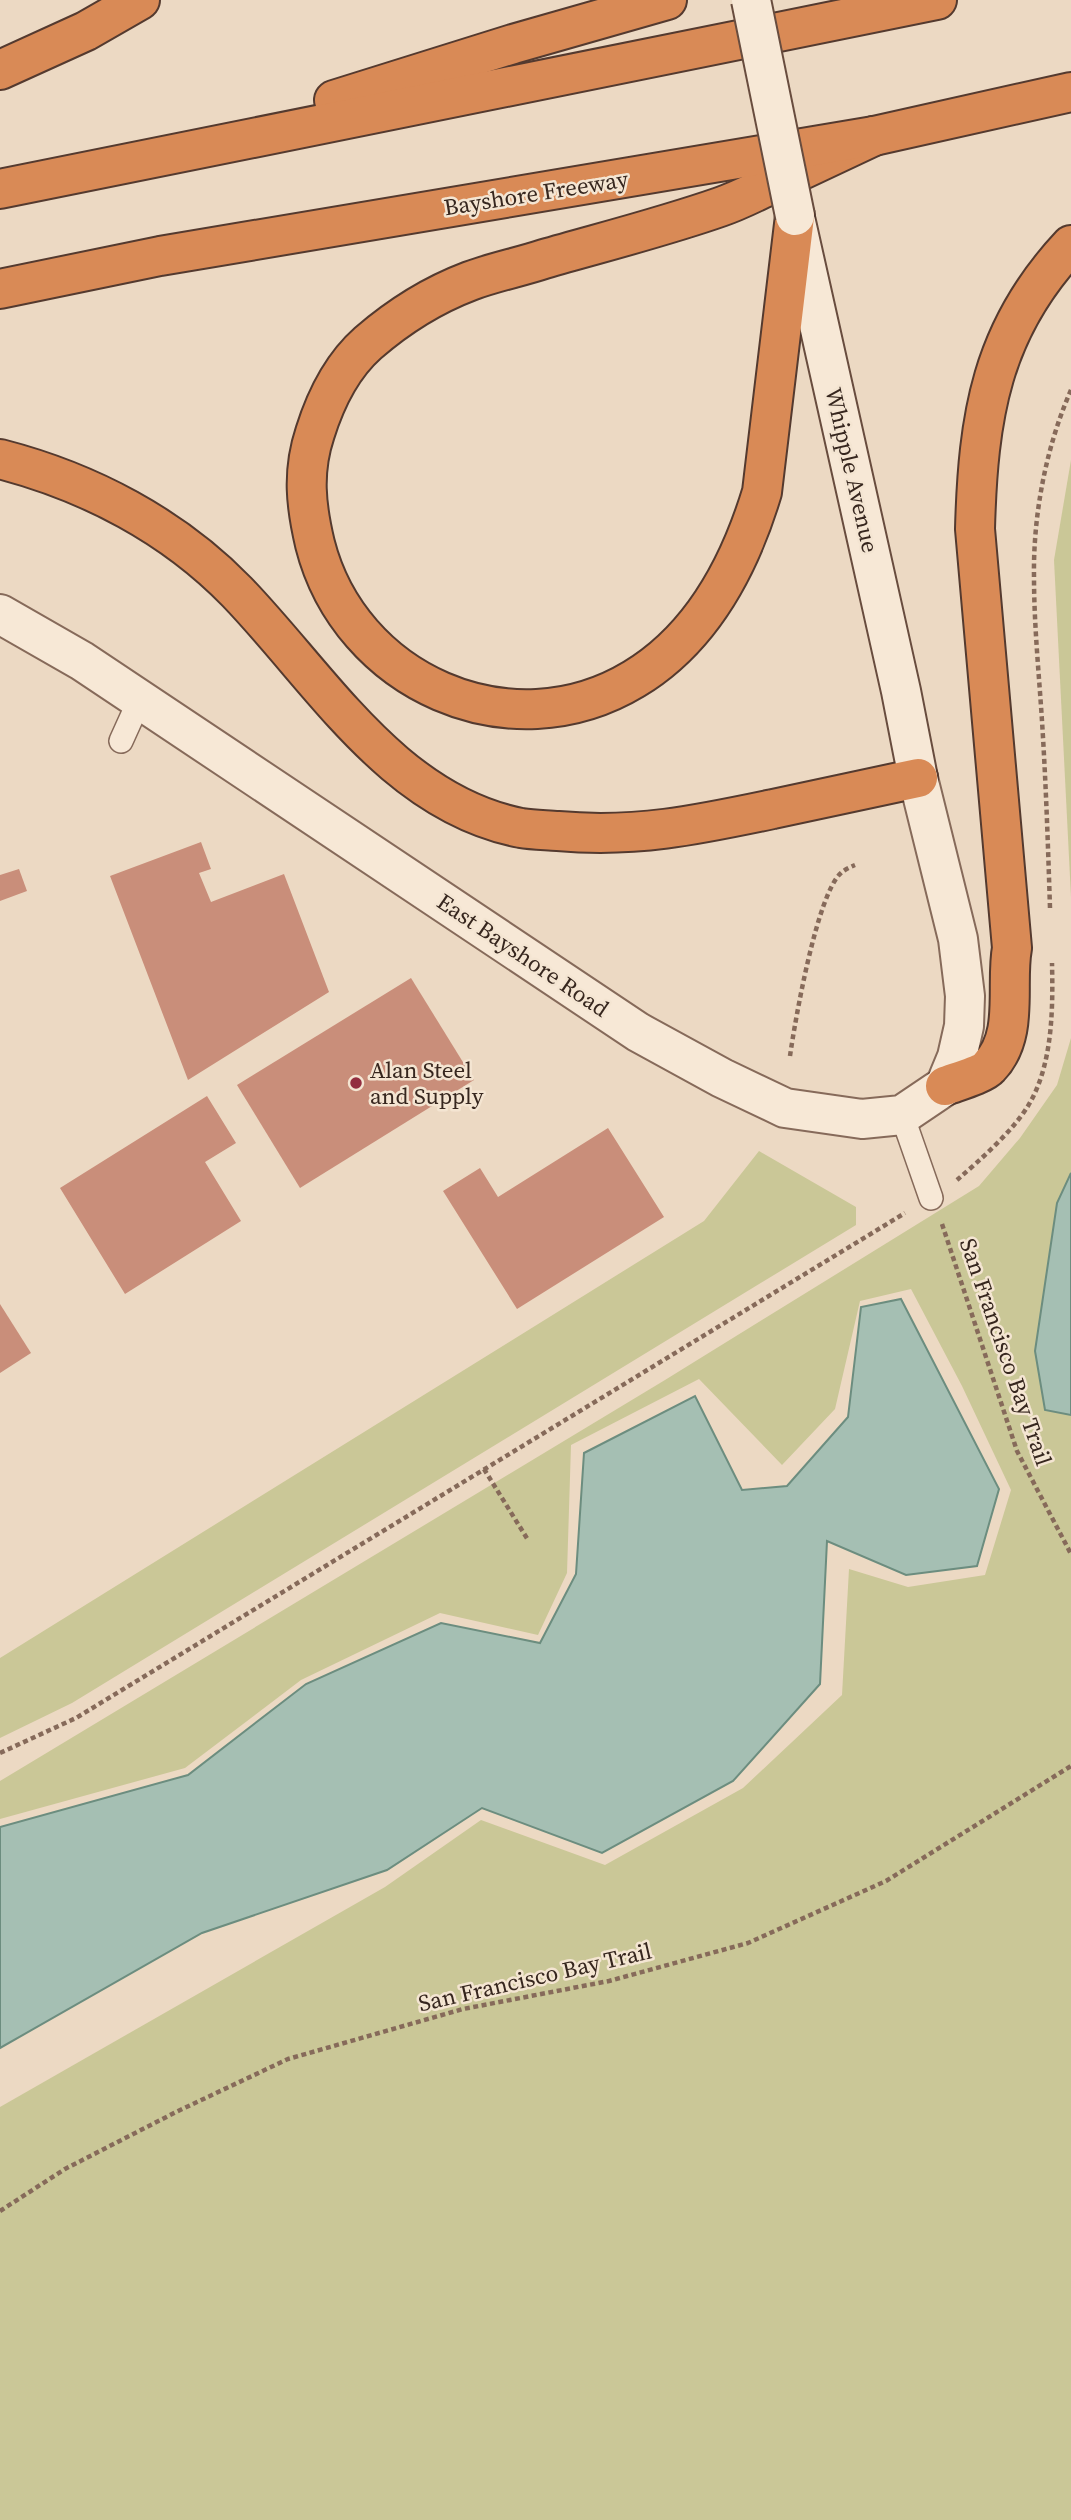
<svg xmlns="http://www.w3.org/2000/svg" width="1071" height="2520" font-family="'Source Serif 4',serif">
<rect width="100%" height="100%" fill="#ecd9c3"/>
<g fill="#cac797">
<polygon points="1071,460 1071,897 1054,560"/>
<polygon points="1071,1038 1071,2520 0,2520 0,2107 385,1887 481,1820 605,1865 743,1788 842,1695 849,1569 908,1587 985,1575 1011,1490 962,1386 911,1289 860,1301 835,1409 782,1465 699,1379 571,1445 567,1573 538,1635 440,1613 301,1680 185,1768 0,1819 0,1781 665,1380 979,1186 1020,1138 1057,1085"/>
<polygon points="759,1151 856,1207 856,1225 72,1703 0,1738 0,1658 704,1221"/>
</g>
<g fill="#a5bfb3" stroke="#6c8d7f" stroke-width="2">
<polygon points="1071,1173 1071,1415 1045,1410 1035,1351 1057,1203"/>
<polygon points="901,1299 999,1489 977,1566 906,1575 827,1541 820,1684 733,1781 602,1853 482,1808 387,1870 202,1933 0,2048 0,1827 188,1775 306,1684 441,1623 540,1643 576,1574 584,1453 695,1396 742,1490 787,1486 848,1417 861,1307"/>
</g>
<g fill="#c98e7a">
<polygon points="201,842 211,869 199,873 211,902 284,874 329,992 188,1080 110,876"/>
<polygon points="19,869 27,891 0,901 0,875"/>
<polygon points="411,978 474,1080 300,1188 237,1085"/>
<polygon points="207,1096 236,1143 205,1162 241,1221 125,1294 60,1188"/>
<polygon points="608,1128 664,1217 517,1309 443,1191 480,1168 498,1197"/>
<polygon points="0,1304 31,1353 0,1373"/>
</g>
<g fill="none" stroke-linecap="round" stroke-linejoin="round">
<g stroke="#866a5a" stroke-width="26">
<g id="service">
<polyline points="121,741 140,699"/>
<polyline points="902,1115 931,1198"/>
</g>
</g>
<g stroke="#866a5a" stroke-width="42">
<polyline id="minor" points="0,614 82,661 638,1032 722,1078 785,1108 862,1119 902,1115 945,1086 957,1057 964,1026 965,996 958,939 918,778"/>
</g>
<g stroke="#684c3e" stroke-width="42">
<polyline id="secondary" points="796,222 901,691 918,778"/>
</g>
<g stroke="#543a2f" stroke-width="42">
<g id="motorway">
<polyline points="0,70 86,31 140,0"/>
<polyline points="334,100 513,44 667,0"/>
<polyline points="0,189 937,0"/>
<path d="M795,216L762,492C740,565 702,638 634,679C510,754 350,682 315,544C306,506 302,472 315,433C325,401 342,366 368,343C398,317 433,295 470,281C494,272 520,267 544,259C603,242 663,227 720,207C738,201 755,192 772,184C806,168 840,152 874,136"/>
<polyline points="0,289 160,256 874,136 1071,92"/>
<path d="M0,459C89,482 173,526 237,592C321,679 393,803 521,828C533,830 546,830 558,831C636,838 697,825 773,809C821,799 870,788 918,778"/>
<path d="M945,1086C955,1082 983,1074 989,1067C1020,1035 1005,985 1012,948L975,529C978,417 991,330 1071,245"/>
</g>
</g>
<g stroke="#866a5a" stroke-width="4.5" stroke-dasharray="5 3.5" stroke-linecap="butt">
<path d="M1050,908C1048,846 1046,784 1042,721C1039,674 1034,625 1034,577C1033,515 1046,447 1071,390"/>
<path d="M790,1056C795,1021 817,894 841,873C844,870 850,867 855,865"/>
<path d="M957,1180C980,1160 1012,1132 1028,1106C1053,1065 1053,1008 1052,963"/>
<polyline points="942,1224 1017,1451 1071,1554"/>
<polyline points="484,1469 528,1540"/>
<polyline points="0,1753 76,1718 905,1213"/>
<polyline points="0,2211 65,2169 176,2112 288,2059 463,2009 609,1981 748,1943 886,1881 1071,1766"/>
</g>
<use href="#service" stroke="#f7e8d6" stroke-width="23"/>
<use href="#minor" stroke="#f7e8d6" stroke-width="38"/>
<use href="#secondary" stroke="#f7e8d6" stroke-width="38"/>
<use href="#motorway" stroke="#d98a56" stroke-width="38"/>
<g stroke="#684c3e" stroke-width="42" stroke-linecap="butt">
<polyline id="secondary-bridge" points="751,0 795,216"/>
</g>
<use href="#secondary-bridge" stroke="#f7e8d6" stroke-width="38"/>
</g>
<circle fill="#932d3f" stroke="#f4e5d2" stroke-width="2.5" cx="356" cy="1083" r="7"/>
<g text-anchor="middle" stroke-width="5" stroke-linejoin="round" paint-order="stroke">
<g font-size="23" fill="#36261e" stroke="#f4e5d2">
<text transform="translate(536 193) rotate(-9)" y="8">Bayshore Freeway</text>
<text transform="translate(852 470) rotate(77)" y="8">Whipple Avenue</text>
<text transform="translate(523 955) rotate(34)" y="8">East Bayshore Road</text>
<text transform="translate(1006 1352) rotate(71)" y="8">San Francisco Bay Trail</text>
<text transform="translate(535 1977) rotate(-13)" y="8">San Francisco Bay Trail</text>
</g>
<g font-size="23" fill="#36261e" stroke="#f4e5d2" text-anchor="start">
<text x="370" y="1078">Alan Steel<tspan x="370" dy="26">and Supply</tspan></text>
</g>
</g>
</svg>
